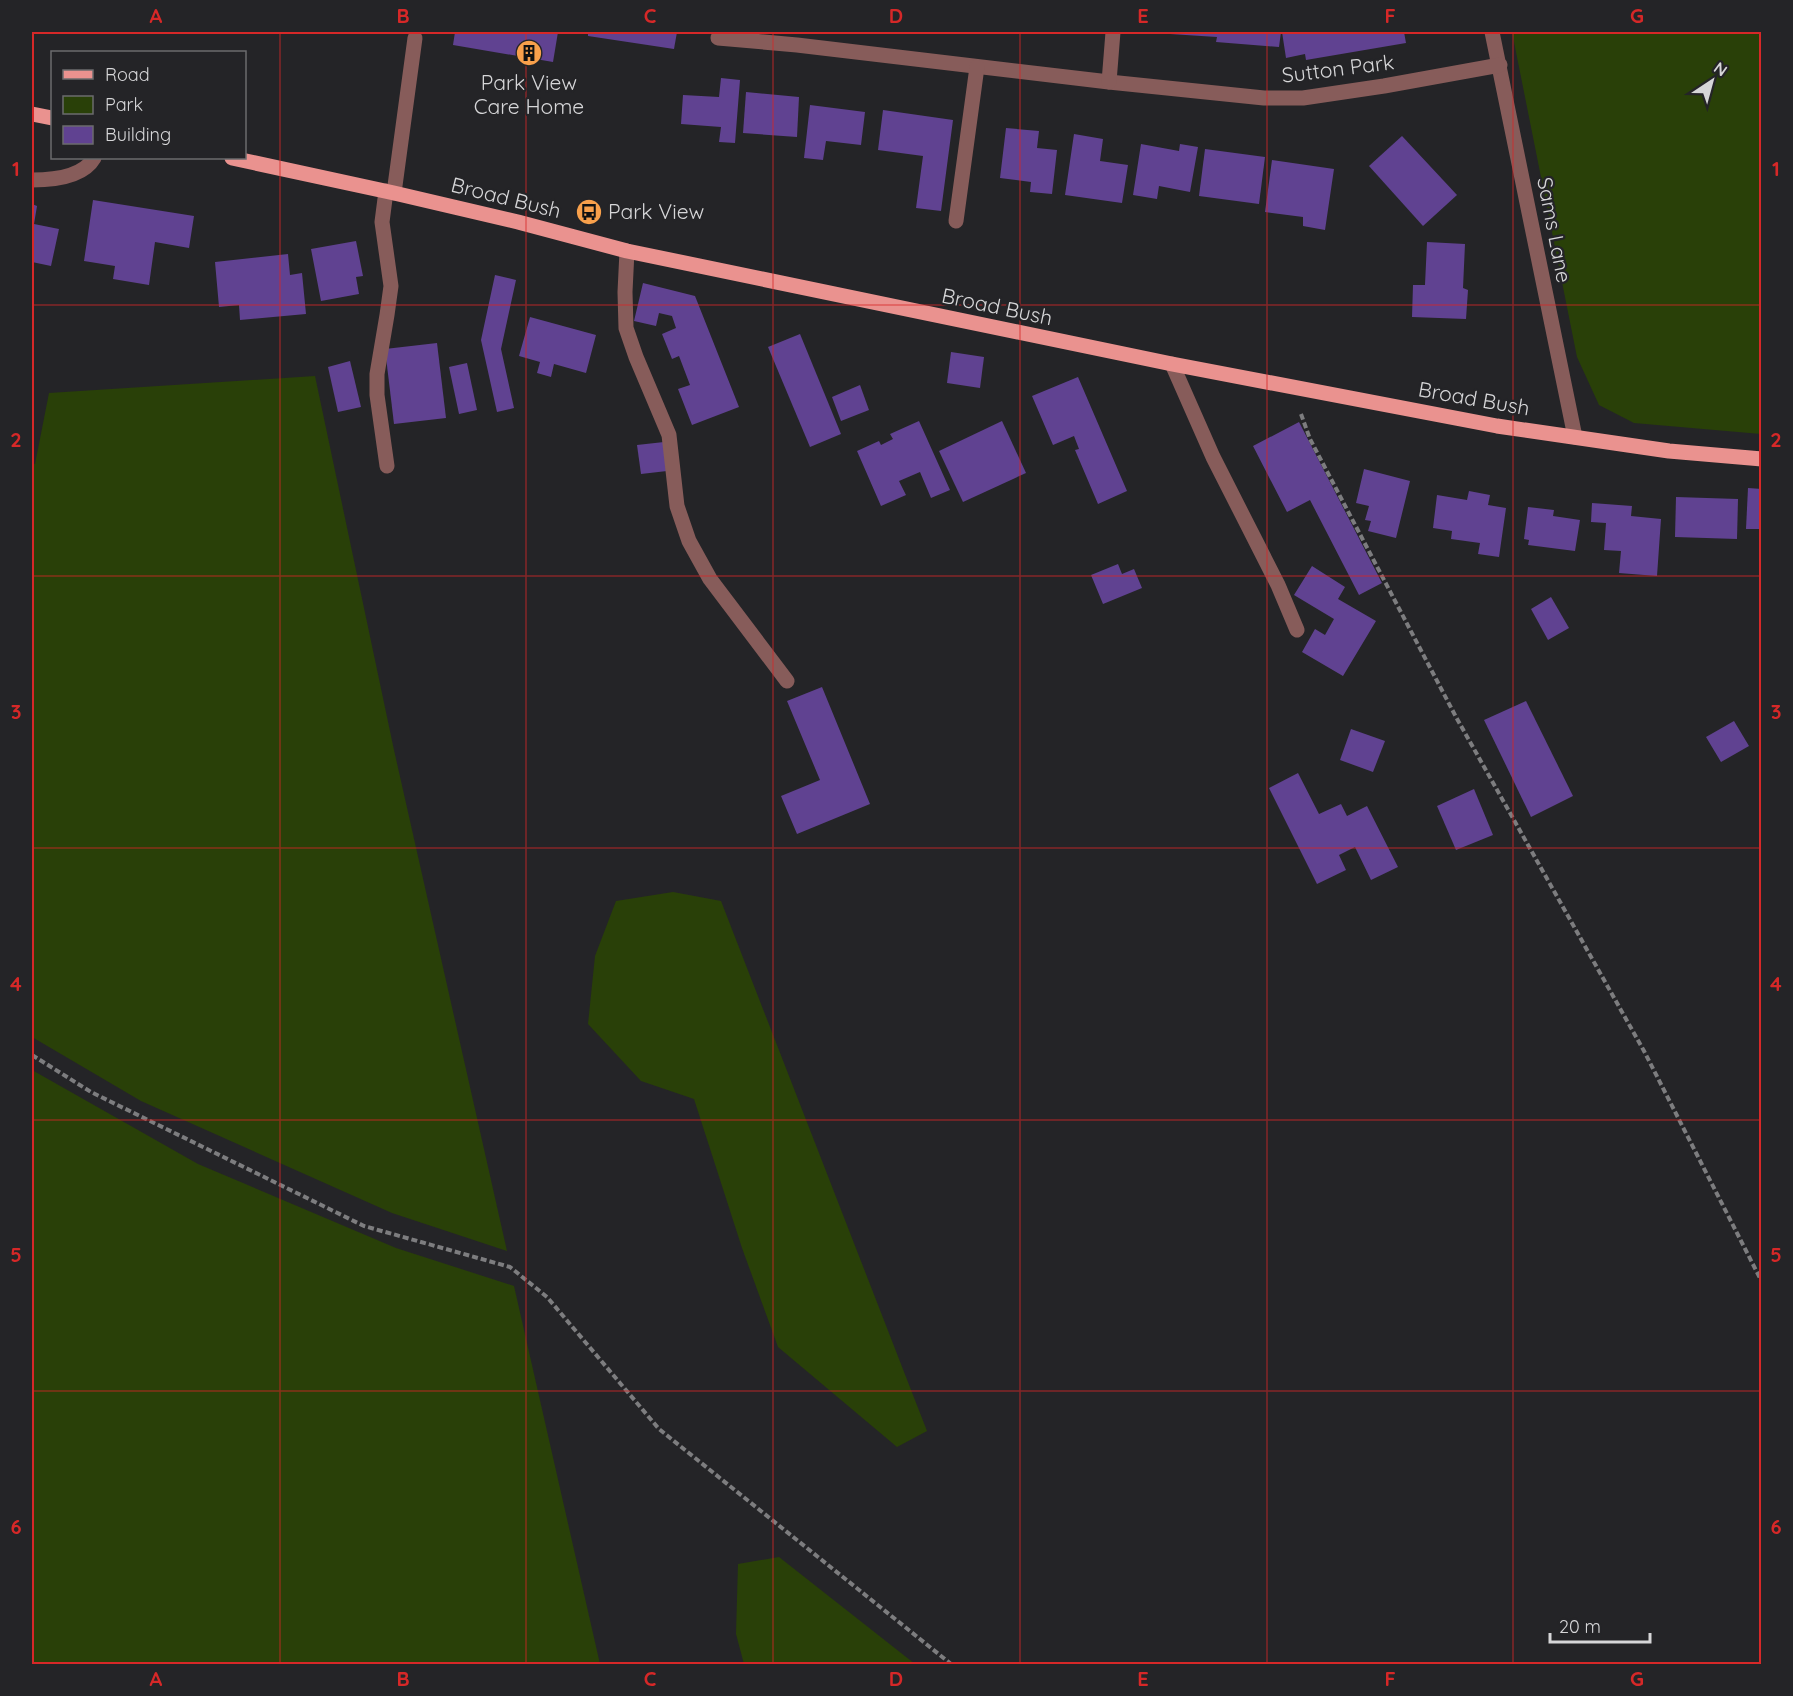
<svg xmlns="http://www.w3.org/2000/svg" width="1793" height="1696" font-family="Quicksand,sans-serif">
<rect width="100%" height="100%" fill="#242427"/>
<g fill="#294008">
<polygon points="1512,32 1761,32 1761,434 1634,423 1599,405 1577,357"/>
<polygon points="315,376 394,750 507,1251 392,1213 141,1101 32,1037 32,464 35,464 49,393"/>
<polygon points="673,892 721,901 927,1431 897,1447 778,1347 742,1248 694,1099 641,1081 588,1024 595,956 616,901"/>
<polygon points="32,1070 198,1164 396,1248 514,1286 600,1664 32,1664"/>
<polygon points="779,1557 915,1664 744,1664 736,1634 738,1564"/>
</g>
<g fill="#604291">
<polygon points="455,32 558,32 553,62 453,45"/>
<polygon points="588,32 677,32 674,49 588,36"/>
<polygon points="1170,32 1281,32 1279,47 1216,42 1217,37 1170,34"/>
<polygon points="1282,32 1404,32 1406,43 1306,60 1305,54 1286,58"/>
<polygon points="721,78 740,80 735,143 719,142 721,127 681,124 683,95 719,97"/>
<polygon points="746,92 799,97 797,137 743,133"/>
<polygon points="810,105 865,112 861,145 826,141 823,160 804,158"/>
<polygon points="883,110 953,120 941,211 916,208 923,156 878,150"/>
<polygon points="1006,128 1039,131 1037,148 1057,150 1052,194 1030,192 1031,182 1000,178"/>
<polygon points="1074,134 1103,139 1100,161 1128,165 1122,203 1065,195"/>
<polygon points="1402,136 1457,195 1423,226 1369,166"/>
<polygon points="1141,144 1179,151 1180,144 1198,147 1190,192 1159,186 1157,199 1133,195"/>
<polygon points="1205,149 1265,157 1259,204 1199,196"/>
<polygon points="1272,160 1334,169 1325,230 1303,226 1303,217 1265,212"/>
<polygon points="93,200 194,216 189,248 155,242 149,285 113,279 115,266 84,261"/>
<polygon points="32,204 37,206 34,224 59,229 51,266 32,262"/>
<polygon points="356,241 363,276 356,277 359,294 321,301 311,249"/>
<polygon points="1427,242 1465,244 1463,288 1468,290 1466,319 1412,317 1413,285 1425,285"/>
<polygon points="288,254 290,275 302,273 306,314 240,320 239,305 219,307 215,262"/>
<polygon points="495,275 516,280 501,349 514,408 497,412 481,340"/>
<polygon points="643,283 695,296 739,407 692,425 678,389 690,385 679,356 672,359 662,334 676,328 672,316 659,313 656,326 634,321"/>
<polygon points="530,317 596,335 586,373 554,364 551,377 537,373 540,362 519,356"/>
<polygon points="800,334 841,434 810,447 768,347"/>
<polygon points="437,343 446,418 394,424 385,349"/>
<polygon points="951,352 984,357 980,388 947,383"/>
<polygon points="350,361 361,407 338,412 328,367"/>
<polygon points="467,363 477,410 459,414 449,367"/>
<polygon points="1078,377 1127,491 1098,504 1075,450 1079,449 1074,436 1053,445 1032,396"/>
<polygon points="860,385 869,410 841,421 832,397"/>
<polygon points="919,421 950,490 931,498 920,472 899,481 906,495 881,506 857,451 879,441 881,445 893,439 890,434"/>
<polygon points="1002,421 1026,473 963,502 939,451"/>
<polygon points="1299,422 1382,583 1359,595 1310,500 1287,512 1253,446"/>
<polygon points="664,442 667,471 641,474 637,445"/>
<polygon points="1364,469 1410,481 1396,538 1368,531 1371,521 1365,520 1369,506 1356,503"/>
<polygon points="1748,488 1762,489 1762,529 1746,529"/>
<polygon points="1469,491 1490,495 1488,505 1506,508 1499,557 1478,554 1480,543 1451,539 1452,531 1433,528 1437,495 1467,500"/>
<polygon points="1676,497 1738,499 1737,539 1675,537"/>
<polygon points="1592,503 1632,506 1631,516 1661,519 1657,576 1619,573 1621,551 1604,550 1606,523 1591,522"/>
<polygon points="1528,507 1554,510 1553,516 1580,520 1575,551 1528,545 1529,540 1524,539"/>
<polygon points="1118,564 1122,574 1134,569 1142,588 1103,604 1091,575"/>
<polygon points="1312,566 1345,587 1338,599 1376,621 1343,676 1302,652 1315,629 1325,635 1334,619 1294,595"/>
<polygon points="1551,597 1569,628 1548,640 1531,609"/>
<polygon points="822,687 870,804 797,834 781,796 820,780 787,701"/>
<polygon points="1526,701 1573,796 1531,817 1484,720"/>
<polygon points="1734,721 1749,746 1721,762 1706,737"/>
<polygon points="1351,729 1385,741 1373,772 1340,760"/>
<polygon points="1298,773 1319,814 1341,804 1347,816 1367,806 1398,867 1371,880 1355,847 1339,855 1346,870 1317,884 1269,788"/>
<polygon points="1474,789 1493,835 1456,850 1437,806"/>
</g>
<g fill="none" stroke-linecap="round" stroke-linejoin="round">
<g stroke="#7d7d7f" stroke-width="4" stroke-dasharray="6 3" stroke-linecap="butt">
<polyline points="1301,414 1310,439 1456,717 1644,1051 1762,1282"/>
<polyline points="32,1055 91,1092 364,1226 510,1267 547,1297 659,1429 951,1664"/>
</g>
<g stroke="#875c5a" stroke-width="15">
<polyline points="1492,32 1575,437"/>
<polyline points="718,38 797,45 1109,82 1264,98 1303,98 1384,86 1500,65"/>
<polyline points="1109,82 1113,32"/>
<path d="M32,180C52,180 83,177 94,158"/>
<polyline points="386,191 382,222 391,286 387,315 377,374 377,395 387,466"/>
<polyline points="394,193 415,38"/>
<polyline points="956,221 977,67"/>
<polyline points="627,251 625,292 626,328 636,357 669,435 677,506 689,541 710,579 787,681"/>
<polyline points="1172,364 1213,457 1278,585 1297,630"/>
</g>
<g stroke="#ea928f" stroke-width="15">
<polyline points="32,114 52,118"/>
<polyline points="232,158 394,193 518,222 627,251 1172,364 1497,426 1669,451 1762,459"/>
</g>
</g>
<path fill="none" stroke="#d62828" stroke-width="1.5" stroke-opacity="0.55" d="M280,32V1664M526,32V1664M773,32V1664M1020,32V1664M1267,32V1664M1513,32V1664M32,305H1762M32,576H1762M32,848H1762M32,1120H1762M32,1391H1762"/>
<defs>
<g id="building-disc" transform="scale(1.35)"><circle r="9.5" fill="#f8a04b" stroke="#242427"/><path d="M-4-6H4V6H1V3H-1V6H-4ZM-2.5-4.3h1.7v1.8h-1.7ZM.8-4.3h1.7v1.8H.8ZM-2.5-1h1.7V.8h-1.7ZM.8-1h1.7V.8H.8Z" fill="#111"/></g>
<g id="bus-disc" transform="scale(1.35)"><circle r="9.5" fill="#f8a04b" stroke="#242427"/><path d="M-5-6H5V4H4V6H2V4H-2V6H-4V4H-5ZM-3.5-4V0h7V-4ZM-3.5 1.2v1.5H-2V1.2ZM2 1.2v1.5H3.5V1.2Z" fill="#111"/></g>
</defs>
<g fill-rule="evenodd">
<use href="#building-disc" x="529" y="53"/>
<use href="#bus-disc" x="589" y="212"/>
</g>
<g text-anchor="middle" stroke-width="4.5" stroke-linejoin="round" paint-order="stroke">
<g font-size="21" fill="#d6d6d8" stroke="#242427">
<text transform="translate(1338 69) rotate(-7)" y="7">Sutton Park</text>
<text transform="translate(506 198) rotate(14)" y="7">Broad Bush</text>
<text transform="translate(1554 230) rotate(79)" y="7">Sams Lane</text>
<text transform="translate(997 307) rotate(12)" y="7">Broad Bush</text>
<text transform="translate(1474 399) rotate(10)" y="7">Broad Bush</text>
</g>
<g font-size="21" fill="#d6d6d8" stroke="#242427">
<text x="529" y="90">Park View<tspan x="529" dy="24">Care Home</tspan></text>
<text x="608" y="219" text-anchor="start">Park View</text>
</g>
</g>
<rect width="1793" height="1696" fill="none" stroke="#242427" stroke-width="66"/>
<rect x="51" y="51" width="195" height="108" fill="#242427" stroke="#6b6b6e" stroke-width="1.5"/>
<rect x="63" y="70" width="30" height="9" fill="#ea928f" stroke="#6b6b6e" stroke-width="1.5"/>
<text x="105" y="81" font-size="18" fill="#d6d6d8">Road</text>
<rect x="63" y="96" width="30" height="18" fill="#294008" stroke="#6b6b6e" stroke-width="1.5"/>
<text x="105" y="111" font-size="18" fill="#d6d6d8">Park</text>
<rect x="63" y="126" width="30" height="18" fill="#604291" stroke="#6b6b6e" stroke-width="1.5"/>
<text x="105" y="141" font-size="18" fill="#d6d6d8">Building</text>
<g transform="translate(1712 81) rotate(36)" stroke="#242427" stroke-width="4.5" paint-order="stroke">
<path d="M0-4.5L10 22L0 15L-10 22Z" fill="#d6d6d8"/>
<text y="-9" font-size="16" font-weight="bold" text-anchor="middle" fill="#d6d6d8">N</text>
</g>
<path d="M1550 1633v9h100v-9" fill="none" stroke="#d6d6d8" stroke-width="3"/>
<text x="1559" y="1633" font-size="18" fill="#d6d6d8" stroke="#242427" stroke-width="4.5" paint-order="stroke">20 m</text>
<rect x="33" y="33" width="1727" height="1630" fill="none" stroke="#d62828" stroke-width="2"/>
<g font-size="20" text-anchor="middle" font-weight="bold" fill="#d62828">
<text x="156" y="23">A</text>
<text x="403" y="23">B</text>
<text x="650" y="23">C</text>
<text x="896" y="23">D</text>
<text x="1143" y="23">E</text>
<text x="1390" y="23">F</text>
<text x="1637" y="23">G</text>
<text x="16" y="176">1</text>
<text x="1776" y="176">1</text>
<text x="16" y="447">2</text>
<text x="1776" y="447">2</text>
<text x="16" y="719">3</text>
<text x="1776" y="719">3</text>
<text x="16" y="991">4</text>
<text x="1776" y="991">4</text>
<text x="16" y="1262">5</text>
<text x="1776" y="1262">5</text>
<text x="16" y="1534">6</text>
<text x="1776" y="1534">6</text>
<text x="156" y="1686">A</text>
<text x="403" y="1686">B</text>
<text x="650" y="1686">C</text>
<text x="896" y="1686">D</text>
<text x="1143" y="1686">E</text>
<text x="1390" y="1686">F</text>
<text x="1637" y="1686">G</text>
</g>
</svg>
